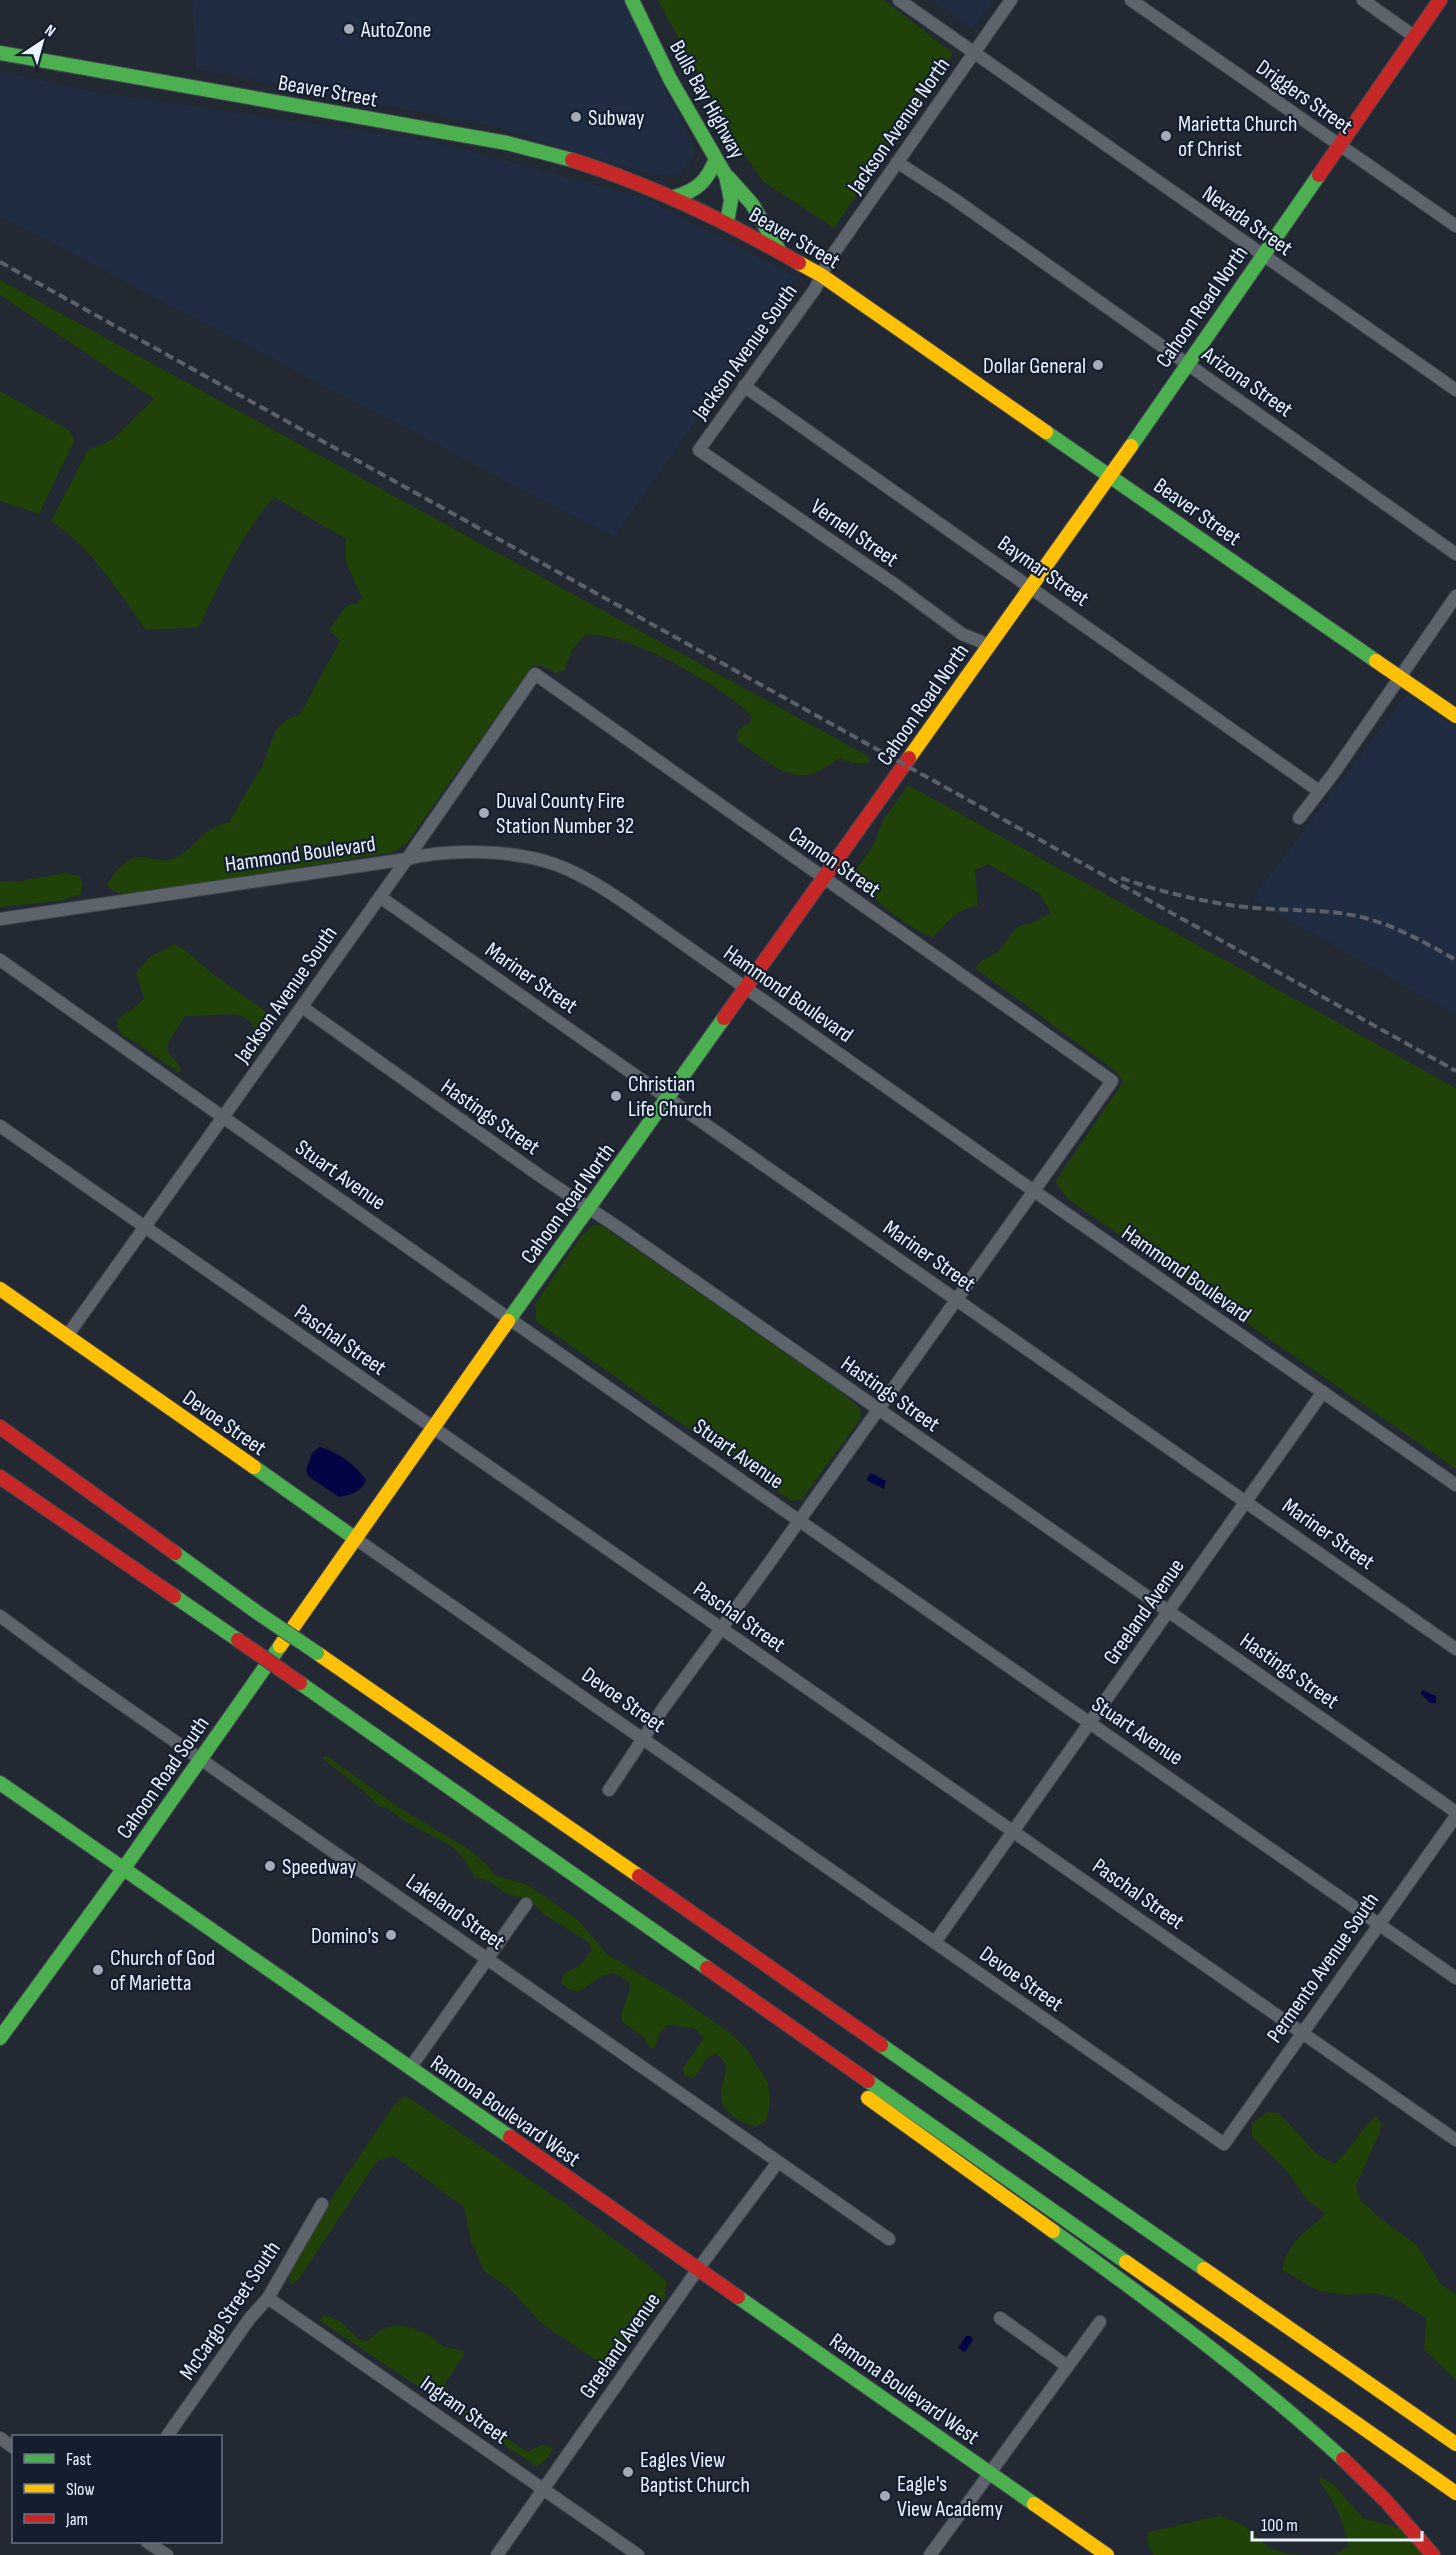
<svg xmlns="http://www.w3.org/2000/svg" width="1456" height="2555" font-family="'Sofia Sans Condensed',sans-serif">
<rect width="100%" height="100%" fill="#232933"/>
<g fill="#202c42">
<polygon points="192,0 623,0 696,153 679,176 650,174 492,126 196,69"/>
<polygon points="933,0 993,0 972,29"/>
<polygon points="0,71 95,92 436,142 644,198 797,277 614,537 0,216"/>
<polygon points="1407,694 1456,728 1456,1015 1252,899"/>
</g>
<g fill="#204107">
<polygon points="658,0 884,0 953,53 834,228 764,182 735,142"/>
<path d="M0,280L868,756L869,763H852L840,758C832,762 826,767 819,771C789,787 761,755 737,741L738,730L751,722L752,716C722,686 628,631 585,635L572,650L564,671L557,673L542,666H532L407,843L394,852L128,895L113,891L107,885C112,874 126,859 138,857C149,856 160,863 171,859C186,855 192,844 204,834C212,828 220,825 229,822L262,766L276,730L286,720L300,714L340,641L329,630L346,606L357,603L362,598L346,562V539L274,497C241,534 220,583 199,627L146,630C118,591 92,548 51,521L88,450L112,440L154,399L0,295Z"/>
<polygon points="0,391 70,431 74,441 39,514 0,501"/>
<path d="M908,785L1456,1088V1469L1068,1199L1055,1182L1123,1082L1117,1072L975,968L983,960L999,951L1017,927L1034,922L1051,913L1040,894L988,864L975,870L978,906C957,908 947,922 933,938C901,923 876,902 851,877L874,844L882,822Z"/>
<polygon points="65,873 79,876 83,883 81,894 59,901 0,907 0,881 15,882"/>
<path d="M174,944L185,950L214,975L271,1015L269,1034L255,1056L248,1052L251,1042L257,1034C249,1011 234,1014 214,1015C204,1016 195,1016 185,1016L168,1043V1052L181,1068L179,1073L134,1041L123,1036L118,1028L117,1020C126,1012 137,1008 144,998L136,973L151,956Z"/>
<polygon points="601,1225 837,1389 860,1408 861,1418 802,1499 791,1501 536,1321 536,1303 580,1238 592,1226"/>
<path d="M327,1756L401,1809L467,1848L484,1862L496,1876L525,1884L542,1894L579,1921L607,1954L675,1995L730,2033L747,2049L768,2083L770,2103L766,2121L756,2127C742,2122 723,2115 721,2097C720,2086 727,2075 726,2064L716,2053L707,2058L694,2078L684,2076L683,2068L704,2038L694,2028L669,2025L660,2032L654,2049L648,2046L644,2037L622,2022C620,2003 632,1997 629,1982L614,1973L602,1976L579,1992L568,1989L561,1982L564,1974L580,1965L592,1950L588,1942L544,1914L531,1901L506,1893L490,1882L474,1877L465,1860L453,1847L404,1821L387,1808L380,1807L366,1793L323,1759V1757Z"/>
<polygon points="406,2096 573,2209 646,2263 667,2282 665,2298 624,2354 607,2368 541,2323 510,2289 484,2271 471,2241 464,2207 394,2156 377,2161 298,2280 290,2284 289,2276 336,2191 394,2105"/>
<path d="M1268,2112L1279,2113L1317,2154L1334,2164C1350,2150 1360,2131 1376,2116L1382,2126L1356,2186L1360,2200L1381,2219L1416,2244L1441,2284L1456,2295V2380L1424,2349L1426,2318L1394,2298L1375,2293L1347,2295L1319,2291L1282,2270C1288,2242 1305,2232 1326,2214L1305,2198L1288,2172L1252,2136V2123Z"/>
<path d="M325,2315L340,2321L358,2339L368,2341C389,2319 407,2324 432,2337C436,2340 439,2344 443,2346C449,2348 456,2349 462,2350L464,2355L445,2383L451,2399L527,2452L542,2445L553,2447C550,2456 545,2463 536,2466L319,2320Z"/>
<path d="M1320,2477L1333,2484L1363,2518L1403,2529L1427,2555H1335L1349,2546C1343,2522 1336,2502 1320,2483Z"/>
<path d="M1220,2516L1243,2525L1271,2549L1289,2554L1305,2555H1155C1148,2549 1147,2540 1148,2532Z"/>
</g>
<g fill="#030444">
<path d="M320,1447C338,1452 356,1465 366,1480C360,1493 353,1494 339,1497L308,1476L306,1470L312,1453Z"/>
<polygon points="871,1473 886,1481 884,1489 866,1480"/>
<polygon points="1422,1690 1436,1696 1436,1703 1430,1703 1421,1694"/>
<polygon points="966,2336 971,2336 973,2340 965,2352 958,2348"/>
</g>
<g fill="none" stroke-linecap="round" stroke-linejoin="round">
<g stroke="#424750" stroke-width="14">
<g id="street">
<polyline points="899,0 1456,390"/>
<polyline points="1131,0 1456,226"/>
<polyline points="1363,0 1415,37"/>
<polyline points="897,162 954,199 1456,554"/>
<polyline points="744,386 1319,791"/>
<polyline points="989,645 962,634 897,586 699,450 815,289 829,260 1011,0"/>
<polyline points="1299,818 1333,774 1456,596"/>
<polyline points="380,897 1456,1649"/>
<path d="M0,919L407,859C449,848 513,850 554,864C582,874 607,890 631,907L1011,1175L1456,1485"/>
<polyline points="0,960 511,1320 1456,1978"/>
<polyline points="302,1007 543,1178 613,1224 1456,1812"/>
<polyline points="0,1126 1456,2140"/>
<polyline points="67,1336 407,859 535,674 1112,1081 767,1566 664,1707 609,1790"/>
<polyline points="356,1539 1224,2144 1456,1816"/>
<polyline points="0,1616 84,1678 889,2239"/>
<polyline points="935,1942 1323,1392"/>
<polyline points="410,2068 526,1904"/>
<polyline points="268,2298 638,2555"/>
<polyline points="1000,2318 1067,2366"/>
<polyline points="167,2436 250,2318 268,2298 322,2204"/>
<polyline points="0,2438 14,2448"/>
<polyline points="147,2542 167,2555"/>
<polyline points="497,2555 698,2269 778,2162"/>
<polyline points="930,2555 1100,2322"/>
</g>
</g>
<g stroke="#424750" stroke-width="16">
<g id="fast">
<polyline points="632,0 670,79 726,176 731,200 727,222"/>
<polyline points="0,53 507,143 572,160"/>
<polyline points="728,177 752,204 779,250"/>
<path d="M674,197C697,191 707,181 716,159"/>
<polyline points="1046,432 1376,661"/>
<polyline points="1131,446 1319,175"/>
<polyline points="508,1321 724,1018"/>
<polyline points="254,1467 356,1539"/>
<polyline points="175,1553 258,1613"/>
<polyline points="174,1596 238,1640"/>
<polyline points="300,1683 707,1968"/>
<polyline points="0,1783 510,2137"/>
<polyline points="0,2038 124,1868 280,1646"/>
<polyline points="881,2045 1204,2269"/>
<polyline points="868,2081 1126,2262"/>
<path d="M1053,2231C1153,2303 1252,2376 1343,2459"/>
<polyline points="738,2297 1034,2504"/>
</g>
</g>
<g stroke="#424750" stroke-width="16">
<g id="slow">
<polyline points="799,263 821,275 1046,432"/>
<polyline points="1376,661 1456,716"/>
<polyline points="909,758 1131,446"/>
<polyline points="0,1289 254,1467"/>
<polyline points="280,1646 508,1321"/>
<polyline points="317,1653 639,1876"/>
<polyline points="868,2098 1053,2231"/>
<polyline points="1126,2262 1456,2493"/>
<polyline points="1204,2269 1456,2444"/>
<polyline points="1034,2504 1107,2555"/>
</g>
</g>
<g stroke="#424750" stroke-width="16">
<g id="jam">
<path d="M572,160C652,185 726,221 799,263"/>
<polyline points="1319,175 1440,0"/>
<polyline points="724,1018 909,758"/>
<polyline points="0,1427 175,1553"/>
<polyline points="0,1477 174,1596"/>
<polyline points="639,1876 881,2045"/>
<polyline points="707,1968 868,2081"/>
<polyline points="510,2137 738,2297"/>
<polyline points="1343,2459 1386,2501 1433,2555"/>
</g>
</g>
<use href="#street" stroke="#5e646b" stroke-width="12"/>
<use href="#fast" stroke="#4caf50" stroke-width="14"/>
<use href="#slow" stroke="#ffc107" stroke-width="14"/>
<use href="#jam" stroke="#c62828" stroke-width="14"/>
<g stroke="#5c6169" stroke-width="4" stroke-dasharray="9 4.5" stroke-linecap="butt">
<polyline points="0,262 1456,1071"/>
<path d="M1121,878C1158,891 1199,901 1237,906C1279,912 1323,907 1365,918C1398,927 1426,943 1456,960"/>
</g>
<g stroke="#424750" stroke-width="16" stroke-linecap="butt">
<polyline id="fast-bridge" points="258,1613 317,1653"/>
</g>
<g stroke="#424750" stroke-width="16" stroke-linecap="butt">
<polyline id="jam-bridge" points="238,1640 300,1683"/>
</g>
<use href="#fast-bridge" stroke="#4caf50" stroke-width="14"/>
<use href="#jam-bridge" stroke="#c62828" stroke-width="14"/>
</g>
<g fill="#a5acb8" stroke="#141e2f" stroke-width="2">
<circle cx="349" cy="29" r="6"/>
<circle cx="576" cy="117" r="6"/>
<circle cx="1166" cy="136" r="6"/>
<circle cx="1098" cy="365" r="6"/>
<circle cx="484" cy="813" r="6"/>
<circle cx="616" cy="1096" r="6"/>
<circle cx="270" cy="1866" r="6"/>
<circle cx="391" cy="1935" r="6"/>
<circle cx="98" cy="1970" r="6"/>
<circle cx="628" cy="2472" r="6"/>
<circle cx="885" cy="2496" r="6"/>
</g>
<g text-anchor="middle" stroke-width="4.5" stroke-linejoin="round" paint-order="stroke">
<g font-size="22" fill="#ebf3ff" stroke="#141e2f" text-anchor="start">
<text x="361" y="37">AutoZone</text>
<text x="588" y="125">Subway</text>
<text x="1178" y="131">Marietta Church<tspan x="1178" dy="25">of Christ</tspan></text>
<text x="1086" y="373" text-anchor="end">Dollar General</text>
<text x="496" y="808">Duval County Fire<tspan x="496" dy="25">Station Number 32</tspan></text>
<text x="628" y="1091">Christian<tspan x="628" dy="25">Life Church</tspan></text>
<text x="282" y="1874">Speedway</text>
<text x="379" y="1943" text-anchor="end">Domino's</text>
<text x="110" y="1965">Church of God<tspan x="110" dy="25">of Marietta</tspan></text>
<text x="640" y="2467">Eagles View<tspan x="640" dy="25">Baptist Church</tspan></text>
<text x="897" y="2491">Eagle's<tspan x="897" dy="25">View Academy</tspan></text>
</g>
<g font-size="22" fill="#ebf3ff" stroke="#141e2f">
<text transform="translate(328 90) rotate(10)" y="8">Beaver Street</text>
<text transform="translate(1305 96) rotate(35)" y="8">Driggers Street</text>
<text transform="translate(708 99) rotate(61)" y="8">Bulls Bay Highway</text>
<text transform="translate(898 125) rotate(-55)" y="8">Jackson Avenue North</text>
<text transform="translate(1248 220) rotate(35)" y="8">Nevada Street</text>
<text transform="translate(795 237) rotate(30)" y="8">Beaver Street</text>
<text transform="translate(1201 306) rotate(-55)" y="8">Cahoon Road North</text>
<text transform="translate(744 351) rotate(-54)" y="8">Jackson Avenue South</text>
<text transform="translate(1248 381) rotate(35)" y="8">Arizona Street</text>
<text transform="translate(1198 511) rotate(35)" y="8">Beaver Street</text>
<text transform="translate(855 532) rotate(35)" y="8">Vernell Street</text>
<text transform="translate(1044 570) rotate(35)" y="8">Baymar Street</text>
<text transform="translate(922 704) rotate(-55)" y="8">Cahoon Road North</text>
<text transform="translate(300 853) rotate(-8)" y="8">Hammond Boulevard</text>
<text transform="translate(835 861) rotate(35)" y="8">Cannon Street</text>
<text transform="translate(532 977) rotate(35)" y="8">Mariner Street</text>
<text transform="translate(789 993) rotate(35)" y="8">Hammond Boulevard</text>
<text transform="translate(285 994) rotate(-55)" y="8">Jackson Avenue South</text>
<text transform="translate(491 1116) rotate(35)" y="8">Hastings Street</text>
<text transform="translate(341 1174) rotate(35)" y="8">Stuart Avenue</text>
<text transform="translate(567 1203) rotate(-54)" y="8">Cahoon Road North</text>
<text transform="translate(930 1255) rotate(35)" y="8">Mariner Street</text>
<text transform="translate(1187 1273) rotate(35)" y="8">Hammond Boulevard</text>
<text transform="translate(341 1339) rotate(35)" y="8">Paschal Street</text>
<text transform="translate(891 1393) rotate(35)" y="8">Hastings Street</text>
<text transform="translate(225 1422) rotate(35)" y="8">Devoe Street</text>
<text transform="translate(739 1453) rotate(35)" y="8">Stuart Avenue</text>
<text transform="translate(1329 1533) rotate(35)" y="8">Mariner Street</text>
<text transform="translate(1143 1611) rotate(-55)" y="8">Greeland Avenue</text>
<text transform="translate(740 1616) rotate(35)" y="8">Paschal Street</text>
<text transform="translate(1290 1670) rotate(35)" y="8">Hastings Street</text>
<text transform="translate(624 1699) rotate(35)" y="8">Devoe Street</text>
<text transform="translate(1138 1730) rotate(34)" y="8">Stuart Avenue</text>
<text transform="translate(162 1777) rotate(-55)" y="8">Cahoon Road South</text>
<text transform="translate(1139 1893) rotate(35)" y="8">Paschal Street</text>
<text transform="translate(456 1911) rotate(35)" y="8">Lakeland Street</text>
<text transform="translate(1322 1967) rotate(-55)" y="8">Permento Avenue South</text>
<text transform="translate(1022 1978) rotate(35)" y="8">Devoe Street</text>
<text transform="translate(506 2110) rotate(35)" y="8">Ramona Boulevard West</text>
<text transform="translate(229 2310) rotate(-56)" y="8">McCargo Street South</text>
<text transform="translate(619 2345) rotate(-55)" y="8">Greeland Avenue</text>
<text transform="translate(905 2388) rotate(35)" y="8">Ramona Boulevard West</text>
<text transform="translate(465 2409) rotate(35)" y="8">Ingram Street</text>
</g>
</g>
<rect x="12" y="2435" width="210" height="108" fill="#141e2f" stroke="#6a7382" stroke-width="1.5"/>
<rect x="24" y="2454" width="30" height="9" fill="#4caf50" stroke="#6a7382" stroke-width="1.5"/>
<text x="66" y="2465" font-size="18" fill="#ebf3ff">Fast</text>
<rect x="24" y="2484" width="30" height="9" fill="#ffc107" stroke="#6a7382" stroke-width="1.5"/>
<text x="66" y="2495" font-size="18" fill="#ebf3ff">Slow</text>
<rect x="24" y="2514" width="30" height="9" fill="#c62828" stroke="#6a7382" stroke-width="1.5"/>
<text x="66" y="2525" font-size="18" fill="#ebf3ff">Jam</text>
<g transform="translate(42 42) rotate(36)" stroke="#141e2f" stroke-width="4.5" paint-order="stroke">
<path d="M0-4.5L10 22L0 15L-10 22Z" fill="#ebf3ff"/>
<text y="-9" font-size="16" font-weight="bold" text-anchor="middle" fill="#ebf3ff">N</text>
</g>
<path d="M1252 2531v9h170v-9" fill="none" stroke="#ebf3ff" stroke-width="3"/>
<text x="1261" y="2531" font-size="18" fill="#ebf3ff" stroke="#141e2f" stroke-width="4.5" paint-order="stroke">100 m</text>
</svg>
